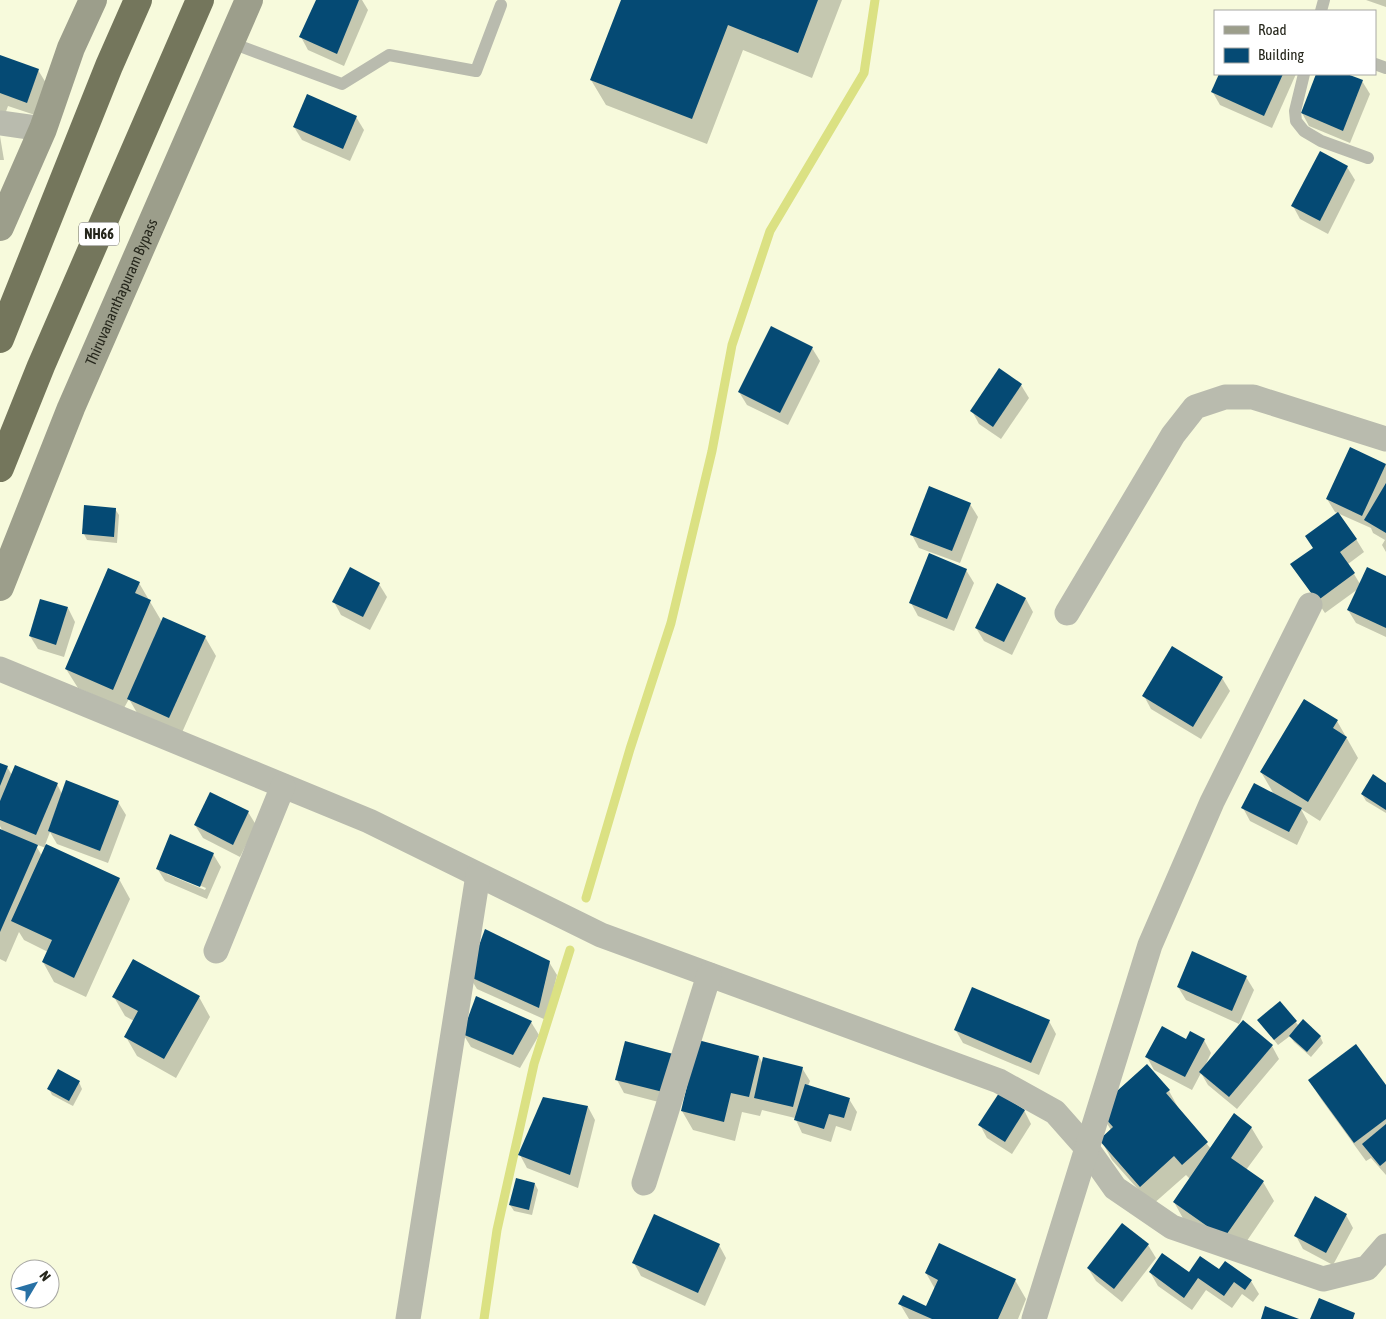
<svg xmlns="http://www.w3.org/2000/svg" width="1386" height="1319" font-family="'Asap Condensed',sans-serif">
<rect width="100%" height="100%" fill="#f7fadc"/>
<g fill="#0003" fill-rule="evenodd">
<polygon points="317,0 362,0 368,10 344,66 308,50 301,37"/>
<polygon points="622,0 842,0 812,78 743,50 707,144 606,105 591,80"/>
<polygon points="1366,0 1386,0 1386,7"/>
<polygon points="0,56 38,70 46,83 35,115 8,106 0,128"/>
<polygon points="1220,74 1296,74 1272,128 1220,105 1212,91"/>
<polygon points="1318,74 1344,74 1362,81 1370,94 1350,143 1309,126 1302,113"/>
<polygon points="356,117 364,130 350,161 302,140 294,127"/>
<polygon points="0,136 4,160 0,160"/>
<polygon points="1347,167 1355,180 1328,234 1300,219 1293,206"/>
<polygon points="771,328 812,348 820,361 788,425 747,405 739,392"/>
<polygon points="999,370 1021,385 1029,398 1001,439 979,424 972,411"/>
<polygon points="1351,448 1386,465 1386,552 1382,545 1385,540 1373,533 1371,528 1335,512 1327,499"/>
<polygon points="970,504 978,517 960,563 919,548 912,535"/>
<polygon points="115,509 119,515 117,543 87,540 84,534"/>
<polygon points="1356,539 1364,552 1348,564 1360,584 1386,577 1386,637 1356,623 1348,610 1358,589 1325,613 1292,564"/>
<polygon points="966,570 974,583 954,631 918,616 911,603"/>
<polygon points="139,583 162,622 205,637 216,656 180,737 140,718 129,699 124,708 78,688 66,669"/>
<polygon points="379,584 387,597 370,630 341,615 334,602"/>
<polygon points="1026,599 1033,612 1012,655 984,641 976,628"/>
<polygon points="68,608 75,622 64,657 38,649 30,636"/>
<polygon points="1222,678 1230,691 1201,739 1151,709 1144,696"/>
<polygon points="1337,721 1358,758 1320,821 1301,809 1308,822 1297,845 1250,821 1243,808 1275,796 1261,772"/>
<path d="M0,764L7,767L12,775L57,784L62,794L118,802L126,815L108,863L57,844L50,832L45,845L119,879L130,899L86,997L54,982L43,962L48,952L24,940L19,932L6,962L0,959V830L3,832L0,826ZM35,844L46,848L42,856Z"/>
<polygon points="1386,784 1386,813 1366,801 1362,794"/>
<polygon points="248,812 256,825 240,857 203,838 195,825"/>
<path d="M213,854L221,867L207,899L165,881L157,868ZM167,872L206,888L205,890L167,874Z"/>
<polygon points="549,962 557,975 546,1020 477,989 469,976"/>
<polygon points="1246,977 1254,990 1239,1024 1186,1000 1178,987"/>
<polygon points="114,997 199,997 210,1017 176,1078 137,1056 126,1037 134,1021 125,1016"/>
<polygon points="1280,1003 1299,1026 1320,1036 1323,1043 1311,1057 1294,1042 1290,1036 1278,1045 1258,1020"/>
<polygon points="1049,1021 1056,1034 1039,1075 963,1043 955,1029"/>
<polygon points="531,1022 539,1035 520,1068 471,1047 463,1034"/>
<polygon points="1204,1040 1211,1053 1205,1066 1272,1046 1279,1059 1237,1109 1208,1085 1201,1073 1192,1090 1154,1070 1147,1057 1187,1041"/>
<polygon points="676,1056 674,1106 624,1093 617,1080"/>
<polygon points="759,1057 763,1064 802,1068 810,1081 808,1086 849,1099 857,1112 851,1131 836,1126 831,1142 802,1133 795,1118 762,1110 760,1116 742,1112 735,1141 693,1130 682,1111"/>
<polygon points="1309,1080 1386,1087 1386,1175 1371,1158 1366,1161 1321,1099"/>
<polygon points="79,1082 82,1089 73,1106 52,1095 49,1089"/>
<polygon points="1169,1091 1180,1111 1211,1149 1251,1127 1263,1147 1246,1170 1263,1182 1274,1201 1236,1257 1185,1222 1174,1202 1190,1179 1186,1175 1152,1205 1112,1160 1101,1140 1111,1130 1098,1109"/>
<polygon points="588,1107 595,1120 578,1188 527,1168 520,1155"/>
<polygon points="1024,1110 1031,1124 1012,1154 987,1138 980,1125"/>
<polygon points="535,1184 538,1190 532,1215 514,1211 510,1205"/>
<polygon points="1346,1215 1353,1228 1333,1265 1303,1249 1296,1236"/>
<polygon points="719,1245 726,1258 705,1306 641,1276 634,1263"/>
<polygon points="1148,1245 1156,1258 1122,1302 1096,1281 1088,1268"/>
<polygon points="1219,1271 1251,1281 1259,1294 1253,1302 1242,1294 1232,1308 1206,1290 1192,1310 1158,1286 1150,1272 1189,1273"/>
<polygon points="926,1273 1015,1280 1026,1299 1018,1319 909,1319 900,1304 926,1307 935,1289"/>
</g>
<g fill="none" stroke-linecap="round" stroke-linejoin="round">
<g stroke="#dbe183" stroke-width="9">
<polyline points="586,898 630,749 671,623 712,451 732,345 770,231 864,73 875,0"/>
<polyline points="484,1319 497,1230 534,1064 570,950"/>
</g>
</g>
<g fill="#054a74">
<polygon points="316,0 359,0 337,54 299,37"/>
<polygon points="621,0 818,0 798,53 728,25 692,119 590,80"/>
<polygon points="0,55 39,69 27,103 0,93"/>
<polygon points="1219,74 1283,74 1264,116 1211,92"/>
<polygon points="1316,74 1347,74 1363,80 1343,131 1301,113"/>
<polygon points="307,94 357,116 343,149 293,127"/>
<polygon points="1320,151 1348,166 1320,221 1291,206"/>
<polygon points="771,326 813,347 780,413 738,392"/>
<polygon points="999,368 1022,384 993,427 970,411"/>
<polygon points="1350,447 1386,464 1362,516 1326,499"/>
<polygon points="1386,483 1386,533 1364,520"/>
<polygon points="929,486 971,503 952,551 910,535"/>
<polygon points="84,505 116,508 114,537 82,534"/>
<polygon points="1338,512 1357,539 1340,552 1355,573 1317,601 1290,564 1313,548 1305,536"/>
<polygon points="929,553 967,569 947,619 909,603"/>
<polygon points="350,567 380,583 363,617 332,602"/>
<polygon points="1367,567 1386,576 1386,628 1347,610"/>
<polygon points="108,568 140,582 135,593 151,600 113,690 65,669"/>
<polygon points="997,583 1026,598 1004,642 975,628"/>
<polygon points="40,599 68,607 56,645 29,636"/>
<polygon points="163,617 206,636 169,718 127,699"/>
<polygon points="1172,646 1223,677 1193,727 1142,696"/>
<polygon points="1304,699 1338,720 1333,728 1347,737 1308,802 1260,772"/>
<polygon points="0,763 8,766 0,786"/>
<polygon points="15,765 58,783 36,835 0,820 0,801"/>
<polygon points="1373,774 1386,783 1386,810 1361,794"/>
<polygon points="66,780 119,801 100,851 48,831"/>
<polygon points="1254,783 1302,808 1289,832 1241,808"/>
<polygon points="210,792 249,811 233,845 194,825"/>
<polygon points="0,829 38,845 0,932"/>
<polygon points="170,834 214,853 200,887 156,869"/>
<polygon points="46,844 120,878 74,978 42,962 52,940 11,921"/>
<polygon points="485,929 550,961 539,1008 468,976"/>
<polygon points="1192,951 1247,976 1232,1011 1177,987"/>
<polygon points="133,959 200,996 164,1059 124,1037 138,1011 112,997"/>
<polygon points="972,987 1050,1020 1031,1063 954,1030"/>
<polygon points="476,996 532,1021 513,1055 462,1034"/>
<polygon points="1280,1001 1297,1021 1274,1040 1257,1020"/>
<polygon points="1303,1019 1321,1036 1307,1052 1289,1036"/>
<polygon points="1243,1020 1273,1045 1229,1097 1199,1072"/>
<polygon points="1162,1026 1186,1039 1190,1031 1205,1039 1185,1077 1145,1057"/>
<polygon points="698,1040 759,1056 749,1097 731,1093 724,1122 681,1111"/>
<polygon points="625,1041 677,1055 667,1093 615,1080"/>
<polygon points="1356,1044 1386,1085 1386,1119 1354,1143 1308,1080"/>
<polygon points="763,1057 803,1067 793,1107 754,1098"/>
<polygon points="1147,1064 1170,1090 1166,1093 1208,1142 1182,1165 1174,1156 1140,1187 1099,1140 1113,1127 1097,1109"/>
<polygon points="58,1069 80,1081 69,1101 47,1089"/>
<polygon points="805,1084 850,1098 844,1118 829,1114 824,1129 794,1120"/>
<polygon points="999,1093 1025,1110 1005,1142 978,1125"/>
<polygon points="543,1097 588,1106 570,1175 518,1155"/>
<polygon points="1234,1113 1252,1127 1231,1158 1264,1181 1224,1238 1173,1202"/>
<polygon points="1386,1124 1386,1161 1380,1166 1362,1144"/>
<polygon points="516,1178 535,1183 529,1210 509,1205"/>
<polygon points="1315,1196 1347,1214 1326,1253 1294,1236"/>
<polygon points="654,1214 720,1244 698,1293 632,1263"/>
<polygon points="1122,1223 1149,1244 1114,1289 1087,1268"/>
<polygon points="939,1243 1016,1279 998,1319 932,1319 898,1304 903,1295 926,1306 938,1280 925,1273"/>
<polygon points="1162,1253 1189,1272 1200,1256 1219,1269 1225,1261 1252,1280 1245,1290 1234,1282 1224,1296 1198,1278 1184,1298 1149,1272"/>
<polygon points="1319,1298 1355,1313 1353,1319 1310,1319"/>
<polygon points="1265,1306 1299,1319 1261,1319"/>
</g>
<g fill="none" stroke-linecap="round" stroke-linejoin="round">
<g stroke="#b9bbae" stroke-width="12">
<polyline points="1321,11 1324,0"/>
<polyline points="229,42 342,84 389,55 476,71 501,5"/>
<polyline points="1375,64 1386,68"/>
<polyline points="1304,74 1295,111 1296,121 1304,131 1321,141 1368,158"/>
</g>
<g stroke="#b9bbae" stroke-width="25">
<polyline points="0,123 43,129"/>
<polyline points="1067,613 1173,435 1195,407 1225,397 1253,397 1386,439"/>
<polyline points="0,669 369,821 601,935 999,1081 1055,1112 1086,1147 1115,1188 1172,1227 1323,1279 1367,1268 1386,1246"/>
<polyline points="216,951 283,786"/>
<polyline points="644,1183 709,975"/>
<polyline points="408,1319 478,875"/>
<polyline points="1034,1319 1150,945 1212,802 1310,605"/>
</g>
<g stroke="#9c9e8b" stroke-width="28">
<polyline points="0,227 43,129 71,48 93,0"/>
<path id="s1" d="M0,587L71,408L249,0"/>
</g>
<g stroke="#74765c" stroke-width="28">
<polyline points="0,339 109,66 138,0"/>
<polyline points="0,468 41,366 200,0"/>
</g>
</g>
<g text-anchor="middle" stroke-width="5" stroke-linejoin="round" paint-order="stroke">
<rect fill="#fff" stroke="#66675f" stroke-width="1" x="79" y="222.5" width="40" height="23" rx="4"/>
<g font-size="14" font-weight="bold" fill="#25261b">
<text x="99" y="239">NH66</text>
</g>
<g font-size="15" fill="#25261b" stroke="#fff">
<text dy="5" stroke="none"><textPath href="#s1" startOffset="319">Thiruvananthapuram Bypass</textPath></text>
</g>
</g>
<rect x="1214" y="10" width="162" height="65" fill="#ffffff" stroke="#a8a8a4"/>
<rect x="1224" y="26" width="25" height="8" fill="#9c9e8b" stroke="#a8a8a4"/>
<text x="1258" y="35" font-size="15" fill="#25261b">Road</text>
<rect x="1224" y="48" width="25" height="15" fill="#054a74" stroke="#a8a8a4"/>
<text x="1258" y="60" font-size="15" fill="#25261b">Building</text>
<g transform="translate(35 1284) rotate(52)"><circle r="24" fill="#ffffff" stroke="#a8a8a4"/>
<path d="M0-4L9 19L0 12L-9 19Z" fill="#2871a5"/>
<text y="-8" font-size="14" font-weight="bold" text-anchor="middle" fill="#25261b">N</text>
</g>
</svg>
